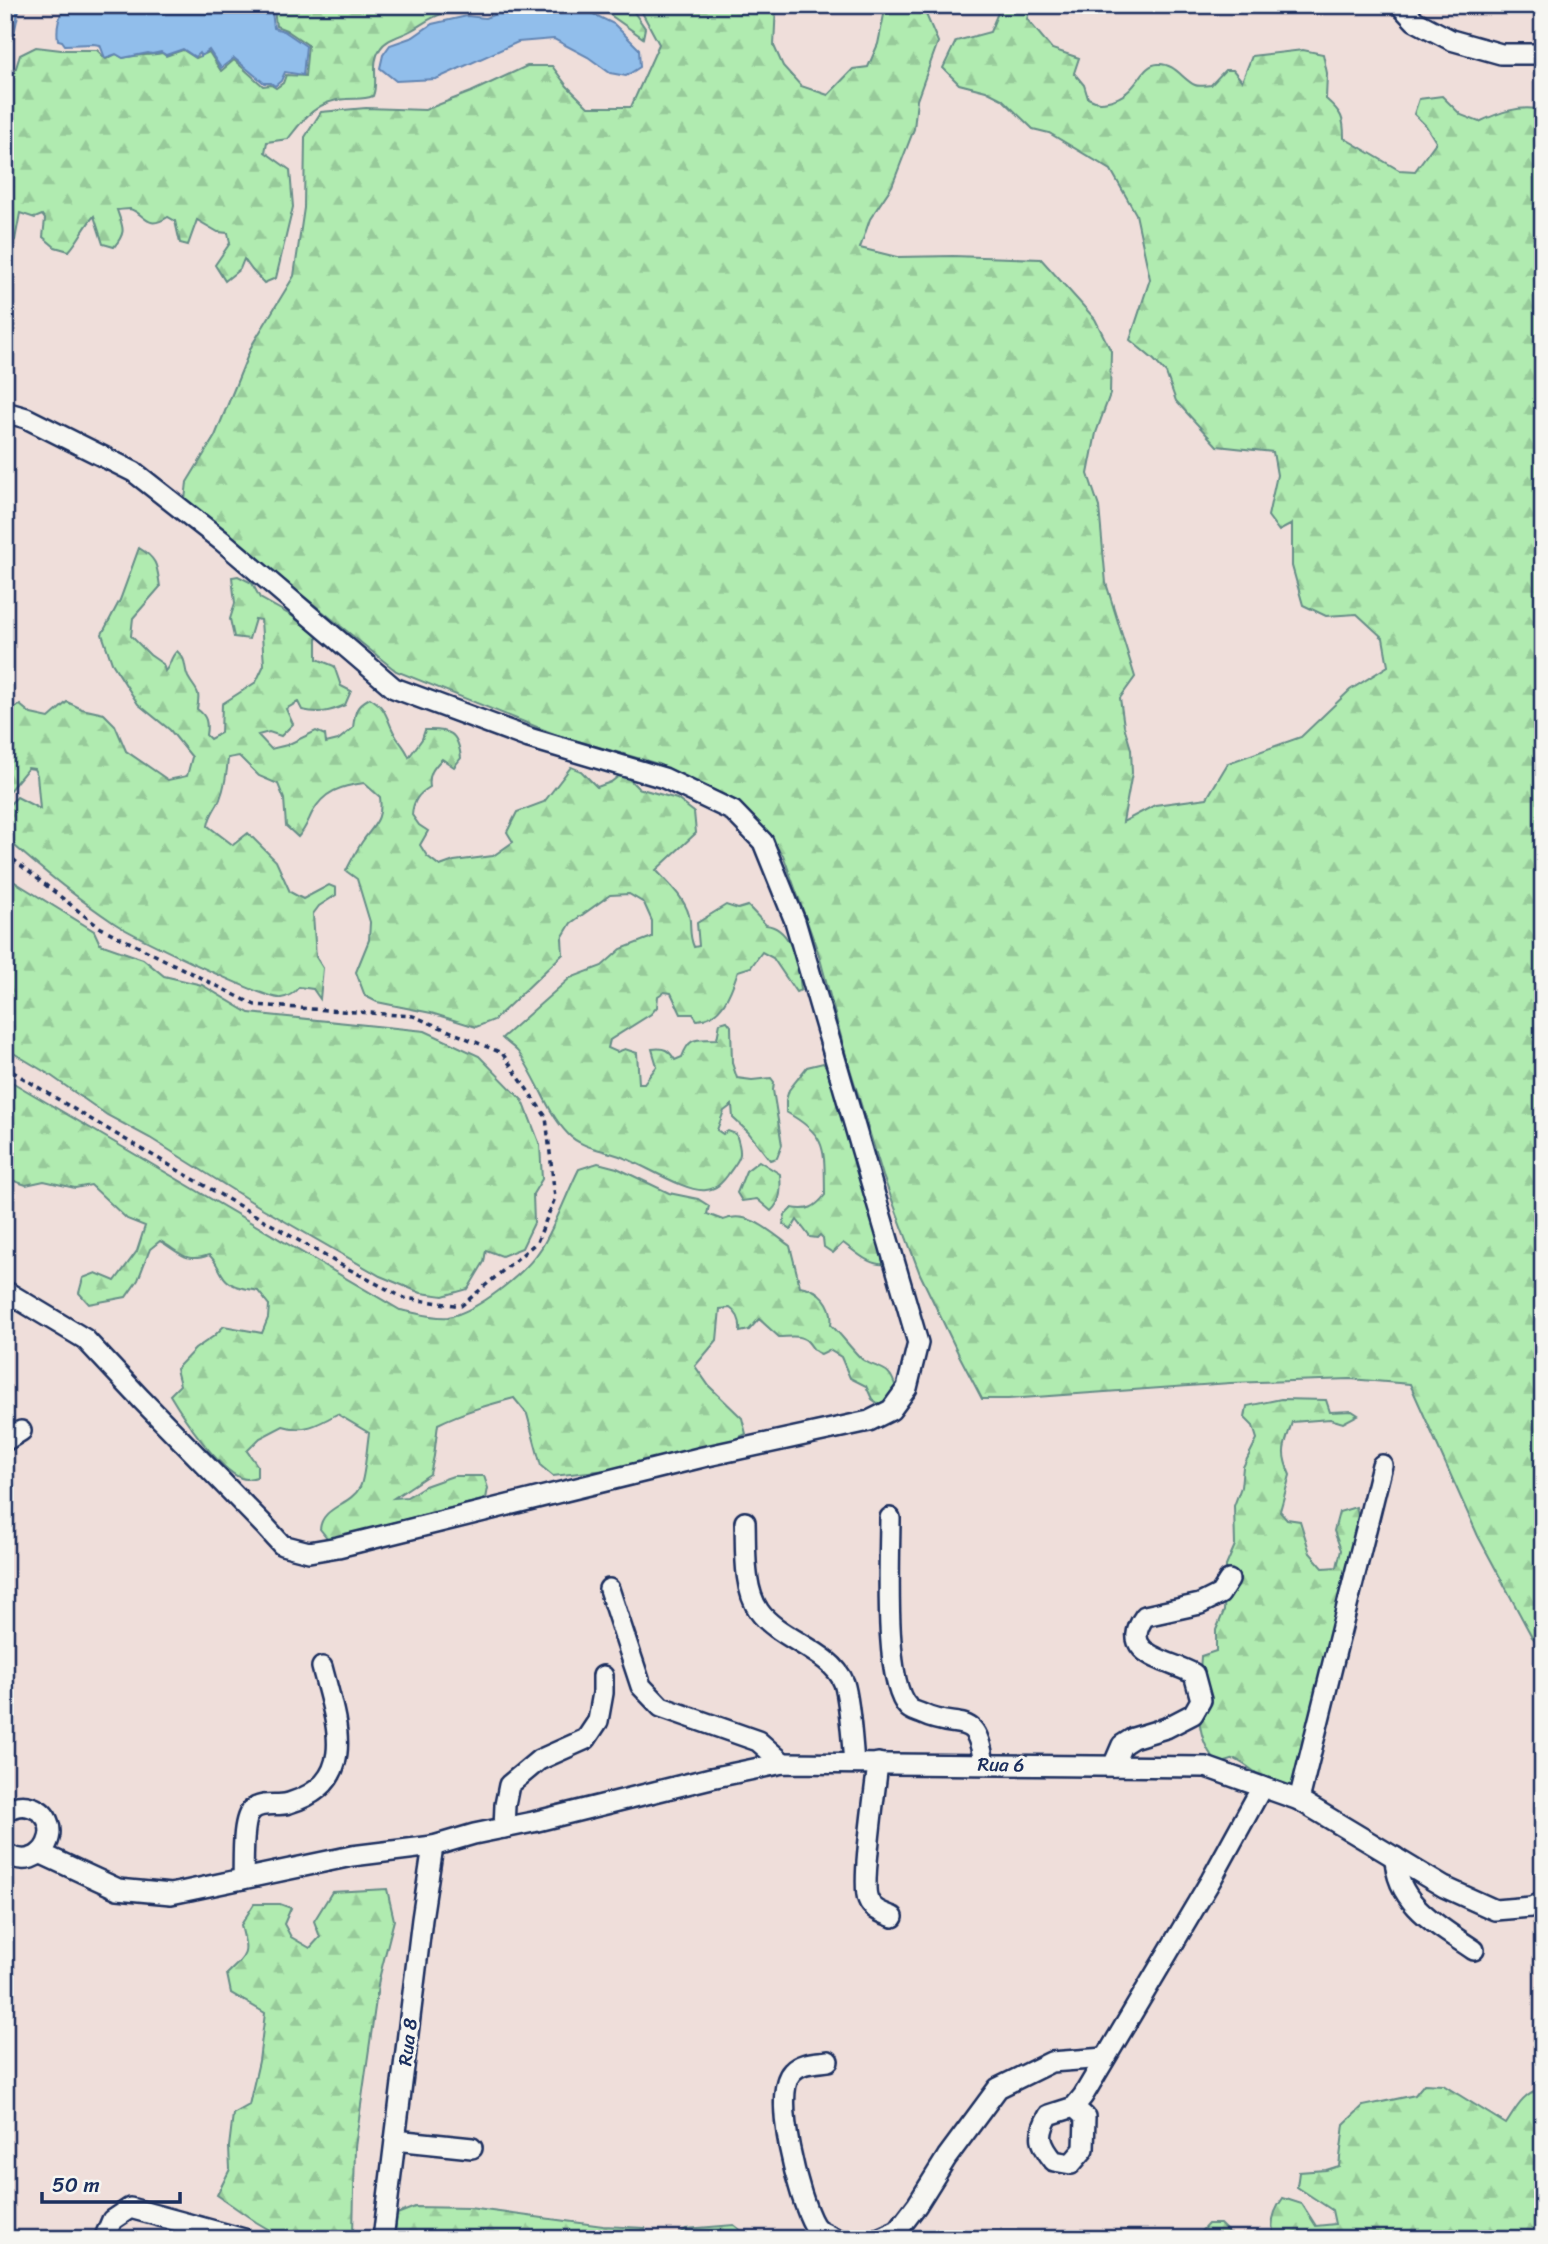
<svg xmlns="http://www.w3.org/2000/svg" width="1548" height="2244" font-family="Sriracha,sans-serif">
<defs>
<pattern id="forest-firs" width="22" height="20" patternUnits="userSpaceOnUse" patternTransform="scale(1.75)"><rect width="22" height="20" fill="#b0ebb0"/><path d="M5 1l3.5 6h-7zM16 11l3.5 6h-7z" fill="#97ca9a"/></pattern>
</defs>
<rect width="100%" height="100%" fill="#efdeda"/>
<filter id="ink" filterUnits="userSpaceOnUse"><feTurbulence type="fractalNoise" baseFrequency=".0143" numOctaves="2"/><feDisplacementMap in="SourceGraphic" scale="14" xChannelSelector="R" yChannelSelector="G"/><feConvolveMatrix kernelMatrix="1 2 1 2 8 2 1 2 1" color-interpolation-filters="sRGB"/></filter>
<g filter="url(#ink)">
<g fill="url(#forest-firs)" stroke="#668d87" stroke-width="2">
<path d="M268,5H504C481,15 466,8 445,13C432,16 424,23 412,30C402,36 387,38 380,49C370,64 379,81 373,96C363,100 356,98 346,99C318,100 304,118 288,139L267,142L265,152L290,170L293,207L276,278L264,283L252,270L244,259L240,269L225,281L215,265L230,243L228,233L218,232L197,220L188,245L180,243L175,221L168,217C146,231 146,214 130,209C128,209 118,210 117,210C123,228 127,231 114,247L103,244L94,216C84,227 79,240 69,251L55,247L43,237L45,219L42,215L35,218L20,213L15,240L9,247L5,244V70L15,71L20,55L36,47L61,50H97L106,59L116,54L123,58C138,54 148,56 162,53L166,56L183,50L196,58L209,52L221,71L234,60L263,86L271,85L276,88L283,83L286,75L305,76L308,45L286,30L276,26L274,9Z"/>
<polygon points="596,5 629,5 645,28 643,38"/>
<path d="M638,5H776L774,46L783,66L801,86L828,95L853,69L868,67L878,44L886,5H922L938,42L917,100L914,129L892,186L870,219L860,248L897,257L953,256L1041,259L1095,319L1111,351L1110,394L1096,433L1088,474L1099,507L1106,583L1135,677L1120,698L1124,726L1131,749L1132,773L1123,822L1155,805L1207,798L1228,763L1301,737L1350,690L1388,666L1383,638L1357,614L1326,616L1303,605L1292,566V524L1279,531L1268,516L1277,475L1273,452L1217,446L1176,401L1166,373L1154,360L1130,340L1150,279L1136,214L1111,170L1049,133L1033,129L1002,99L986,91L959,84L943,68L956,41L990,32L999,10L997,5H1031L1027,19L1052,49L1079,58L1074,73L1084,85L1088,98C1097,102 1099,103 1108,101C1139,95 1139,65 1158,64C1175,63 1183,80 1195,85C1199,87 1207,85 1211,85L1225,70H1233L1242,81L1252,56L1303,50L1323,54L1327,73L1326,99C1342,113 1344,118 1344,138L1399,170L1415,171L1436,142L1426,126L1414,114L1419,99L1442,96L1461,115L1479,122C1500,112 1519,105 1543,110V1648L1532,1637L1478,1536L1410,1384L1350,1379L1230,1383L1008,1399H982L959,1355L920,1274L883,1176L847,1059L819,955L783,855L739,802L658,764L557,735L396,671L185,500L187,482L215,436L252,345L294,276L304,208L305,137L321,112L366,108L425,110L471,92L527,66H552L567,86L588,107H631L659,44Z"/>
<path d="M139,548C158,559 157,567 160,587L133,618L131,636L150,655L163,664L165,671C171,665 170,657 177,651C188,661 183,666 188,677C196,692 201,689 197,709C207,716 208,723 206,735L210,739L221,733L222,704L256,682L264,665L261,620L255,619L249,639L234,637L230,619L235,603L232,577L238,576L252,583L260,598L292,616L317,636V659L334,666L341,686L351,691L345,705C330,712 319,714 302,710L298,702L286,709L293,724L281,736L269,732L258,735L271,749L287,745L316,731L325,735L326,743L338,740L353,728C355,712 355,706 370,698C389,709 386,721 397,738C402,745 406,749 409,757L422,739L425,730C450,729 458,732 461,758L454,767L442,759C433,768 428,775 430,787C418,794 413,801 412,815L419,825L428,831L420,845L427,856L440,866L454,861L493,856L513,842L507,832L517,812L544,802L571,767L581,771L597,787L611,782L619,776L627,777L638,788L677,799L694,812L696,833L656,870C668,883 684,897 689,915C692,927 688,933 694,947L699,946L697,923L726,905L738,909L748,906L766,925C793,928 799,968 801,990L796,992L773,958L762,952L751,967L738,971C731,992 722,1019 697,1020L693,1014H681L671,993L664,992L658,996L657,1007L651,1014L610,1040L608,1048L617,1052L625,1049L637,1053L639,1083H644L657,1066L652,1049C664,1047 669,1050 675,1060L682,1057C690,1035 697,1040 717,1039L720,1023L727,1021L731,1026L732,1063L737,1078L752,1080L771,1078L774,1082L773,1090L782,1145L777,1158L770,1160L748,1132L733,1118L732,1105L724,1111L717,1130L723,1134L728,1131L736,1134C744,1158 740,1157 727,1176C721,1184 716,1189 706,1190C687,1193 642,1164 622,1157C605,1150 581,1148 568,1134C545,1110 538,1078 518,1052C514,1047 507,1043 502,1038L570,978L602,966L621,949L652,937V921L644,903L629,894L610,895L571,923L562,938L563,954L494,1020L476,1027L431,1013L377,1002L365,996L356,972L369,940L370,922L357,879L346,871C351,861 356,851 362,842C374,824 383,821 380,797L364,783C341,786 324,791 312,813C308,821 305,830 298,837L286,826L284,799L278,784L259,776L239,756L228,758C227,772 225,786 220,799C215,810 210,813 208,826L233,845L248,833L276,861L290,892L303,899L329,885L336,888V895L319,906L313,914L316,957L323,968L320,999L313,989L299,987C295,992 289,997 281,998C268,1001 132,935 114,923C77,898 42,870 8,840L6,808L17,797L40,809L37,775L34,769L28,768L5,796V712L20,705L31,714L49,718L67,702L82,709L104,714L115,725L126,751L168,780L187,776L192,757L170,730L138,704L112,663L102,634L120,600Z"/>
<polygon points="5,876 94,931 100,944 143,959 164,976 202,985 249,1013 425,1031 479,1056 523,1101 540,1145 542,1179 533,1194 534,1223 522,1248 502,1256 486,1250 484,1262 468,1289 443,1296 421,1293 380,1276 260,1207 150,1138 107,1115 50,1075 5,1048"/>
<path d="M823,1063L834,1075L886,1264C870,1267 855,1251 843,1243L833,1253L824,1247L823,1238L820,1235L817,1238L810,1237L797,1220L791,1230L783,1224L785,1215L792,1208C808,1211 815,1208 825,1195C824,1150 829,1136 786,1112V1100L789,1090L807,1067Z"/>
<path d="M5,1078L400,1310C412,1312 436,1319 448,1317C478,1311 526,1273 542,1247C557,1222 566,1195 579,1169L598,1163L617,1168L669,1193L698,1199L709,1206L707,1214L723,1220C747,1209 771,1232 790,1246L800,1286C820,1289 834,1305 831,1325C840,1333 856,1355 863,1360C880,1371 889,1364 896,1388L890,1398L879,1404L872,1399L866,1386L850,1378L841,1357L829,1350L821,1354C813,1351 813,1348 808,1342C801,1334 789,1337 779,1337L759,1319L749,1330L740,1332C741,1322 739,1314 730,1308L720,1309L717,1340L695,1366L709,1386L742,1418L746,1434L727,1443L615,1469L553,1476L541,1466L527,1414L514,1398C488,1405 462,1412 438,1424L434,1456L430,1474L394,1498L407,1497L425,1486L453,1476H484L488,1488L486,1499L364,1530L344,1538L328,1539L320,1529C322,1506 350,1506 360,1487C365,1478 367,1445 369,1433L337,1414C319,1424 304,1433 283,1426L260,1438L247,1451L257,1465V1477C251,1479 247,1480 241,1478C218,1469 183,1417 170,1395L180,1385L176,1369L195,1349L214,1336L224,1326L262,1333L268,1318L269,1305L258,1291C245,1288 229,1288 222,1274C217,1266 216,1261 209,1255C185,1264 180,1252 160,1241L150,1249L138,1280L126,1297L89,1304L79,1293L83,1278L96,1273L115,1281L137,1251L145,1226L127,1219L91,1185L75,1188L44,1181L26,1185L5,1178Z"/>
<path d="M759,1161L780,1174C781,1188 782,1201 771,1211L757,1199L742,1201L737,1193L746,1171Z"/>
<path d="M1281,1399L1326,1400L1330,1412L1352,1411L1358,1415L1343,1423L1330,1419L1292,1422C1285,1446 1279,1450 1290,1475L1280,1511L1287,1519L1300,1521L1310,1553L1323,1568L1337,1567L1341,1550L1334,1531L1339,1512L1356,1507L1359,1519L1298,1784L1290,1788C1282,1783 1272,1782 1264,1778C1254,1772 1245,1764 1235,1759L1219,1764C1191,1739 1199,1691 1201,1656L1216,1651V1630L1224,1611L1226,1566L1235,1545L1234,1506L1241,1487L1243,1467L1257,1439L1253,1426L1245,1418L1247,1406Z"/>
<path d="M387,1889L394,1920L379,1979L355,2147L353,2235L351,2239H285L256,2222L217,2195L230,2169L229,2147L233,2114L249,2105L259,2061L265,2013L231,1993L227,1974C249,1953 248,1954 241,1925L254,1904H280L291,1908L284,1924L291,1937L310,1948L320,1937L314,1921L332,1892Z"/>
<path d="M1424,2084L1443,2085L1506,2124C1516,2109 1523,2093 1543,2089V2239H1275C1269,2224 1274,2210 1283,2198L1302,2204L1316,2226L1335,2224L1332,2210L1297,2187L1299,2172L1326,2170L1339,2166L1344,2124L1363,2106L1415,2095Z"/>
<polygon points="415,2207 469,2208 603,2226 645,2228 647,2239 394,2239 397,2214"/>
<polygon points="1208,2224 1220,2224 1230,2234 1230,2239 1194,2239"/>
<polygon points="734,2225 752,2239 674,2239 686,2229"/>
</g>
<g fill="#91beeb" stroke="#6285b3" stroke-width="2">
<polygon points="5,5 20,5 13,39 8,42 12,51 9,61 5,60"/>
<path d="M67,5H237L247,11C258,6 262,3 272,11L274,28L284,31L306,46L303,75L285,72L281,81L275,86L271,83H264L234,58L221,68L209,50L201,56L199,53L195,57L183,49L166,55L161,52L152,54L148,53L123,58L116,54L105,58L100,45L93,44L65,45L62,41L58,40C56,28 59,13 67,5Z"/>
<polygon points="521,5 575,5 614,24 639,49 640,67 626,76 610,73 588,57 554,39 518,42 436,79 396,81 380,68 383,55 390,45 413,37 432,24 467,16 485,18"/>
</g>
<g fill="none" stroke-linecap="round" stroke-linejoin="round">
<g stroke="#1b2f5e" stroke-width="24">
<g id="minor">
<polyline points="1400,5 1415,21 1451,40 1501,54 1543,54"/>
<polyline points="5,412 26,418 134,472 222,541 394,688 529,738 664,778 733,811 763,842 795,921 918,1343 907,1388 891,1410 869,1421 703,1457 338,1547 309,1552 282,1545 264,1525 141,1399 85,1339 5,1291"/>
<polyline points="5,1441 21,1431"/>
<path d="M890,1518C890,1556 883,1682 908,1707C911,1711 918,1712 922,1714C960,1732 976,1707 984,1764"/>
<path d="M745,1522C746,1549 743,1588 759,1611C778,1639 832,1651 844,1683C850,1702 852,1741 854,1763"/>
<polyline points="609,1589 641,1686 661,1707 758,1741 783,1763"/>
<path d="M878,1763C876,1785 861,1884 868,1899C872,1910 883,1913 893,1917"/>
<path d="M1113,1766L1122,1745L1133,1738L1166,1728L1193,1714L1201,1700L1194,1674C1169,1660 1117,1655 1145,1616L1200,1604L1220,1594L1229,1580"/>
<polyline points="1299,1800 1382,1465"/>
<path d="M5,1812C13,1806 22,1804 31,1807C69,1819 44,1878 5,1853"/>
<polyline points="504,1828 505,1805 509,1785 539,1760 586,1739 598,1721 603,1693 603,1676"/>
<polyline points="40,1853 118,1889 171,1894 352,1856 433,1846 474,1834 533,1822 711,1778 783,1763 1206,1767 1299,1800 1444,1887 1495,1910 1531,1907 1543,1902"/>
<path d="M1395,1857C1396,1904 1439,1926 1474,1950"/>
<path d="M243,1879C244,1863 241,1820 252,1810C262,1801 277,1807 289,1803C360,1782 336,1721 322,1667"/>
<path d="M828,2061C815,2063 801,2062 792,2072C771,2094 799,2200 814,2225C818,2232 829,2235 837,2239"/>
<path d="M1074,2107L1085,2117L1084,2149L1071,2164L1054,2161C1040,2144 1037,2135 1049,2115L1074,2107L1083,2096L1211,1880L1262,1787"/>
<polyline points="395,2140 472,2148"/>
<polyline points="104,2239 112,2220 130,2208 244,2239"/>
<polyline points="383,2239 422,1919 433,1846"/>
<polyline points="878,2239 898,2230 917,2205 947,2157 998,2088 1051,2062 1105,2058"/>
</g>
</g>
<polyline stroke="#1b2f5e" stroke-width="3.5" stroke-dasharray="5 5" stroke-linecap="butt" points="5,853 99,927 255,1005 413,1016 502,1053 546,1117 555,1198 537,1242 461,1306 404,1298 339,1264 87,1117 5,1067"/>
<use href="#minor" stroke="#f6f6f2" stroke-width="19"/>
</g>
</g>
<g text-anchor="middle" stroke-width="6" stroke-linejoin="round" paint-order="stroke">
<g font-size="19" fill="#1b2f5e" stroke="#f6f6f2">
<text transform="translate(1001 1764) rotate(1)" y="7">Rua 6</text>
<text transform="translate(407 2042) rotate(-83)" y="7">Rua 8</text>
</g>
</g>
<rect width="1548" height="2244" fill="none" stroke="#f6f6f2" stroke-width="28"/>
<rect x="14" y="14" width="1520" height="2216" fill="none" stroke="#1b2f5e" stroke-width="2.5" filter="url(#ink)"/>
<path d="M42 2192v10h138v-10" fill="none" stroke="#1b2f5e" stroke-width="3.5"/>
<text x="52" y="2192" font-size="21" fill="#1b2f5e" stroke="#f6f6f2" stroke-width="5" paint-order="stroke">50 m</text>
</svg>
